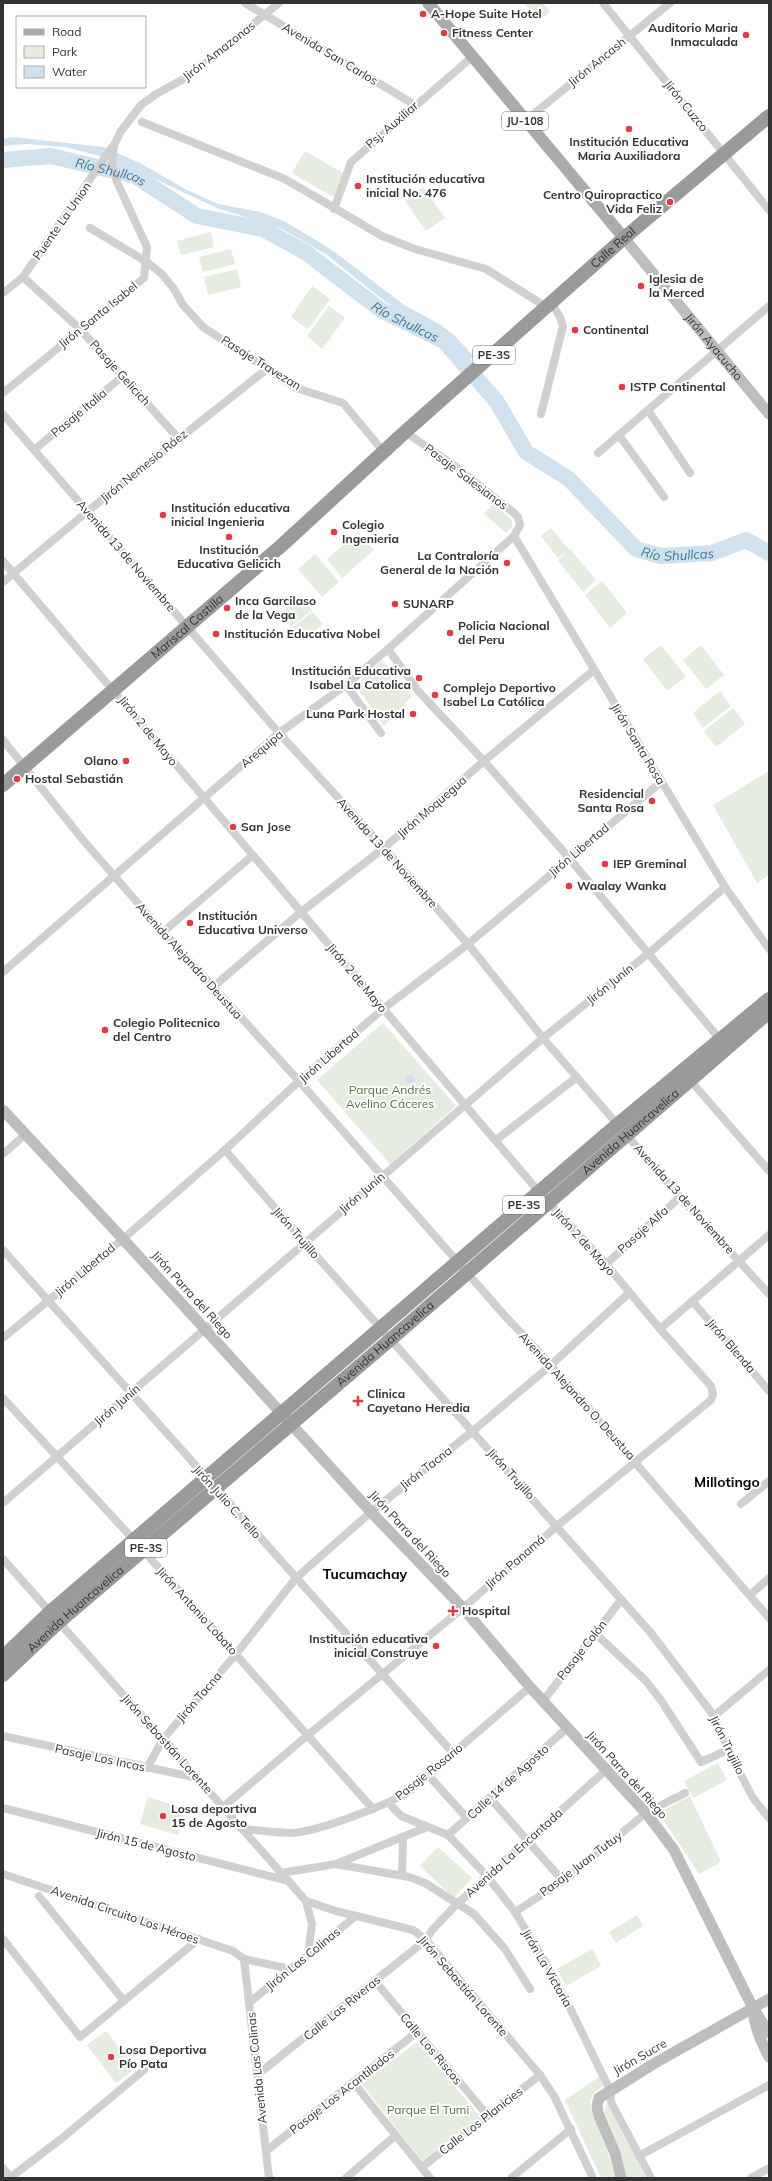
<svg xmlns="http://www.w3.org/2000/svg" width="772" height="2181" font-family="Mulish,sans-serif">
<rect width="100%" height="100%" fill="#fff"/>
<g fill="#e6ecdf">
<polygon points="524,3 543,3 550,12 539,21"/>
<polygon points="305,151 346,175 333,197 292,173"/>
<polygon points="423,187 445,218 426,231 405,201"/>
<polygon points="211,232 214,247 181,255 177,241"/>
<polygon points="231,249 235,264 203,272 199,257"/>
<polygon points="237,269 241,287 208,295 204,277"/>
<polygon points="312,286 330,299 308,329 291,317"/>
<polygon points="329,306 345,318 322,349 307,336"/>
<polygon points="493,504 512,520 512,527 506,533 484,514"/>
<polygon points="551,528 569,550 558,558 541,536"/>
<polygon points="358,532 374,550 342,578 327,559"/>
<polygon points="570,549 596,580 583,592 558,560"/>
<polygon points="315,554 339,582 322,597 298,569"/>
<polygon points="602,581 627,613 610,628 585,595"/>
<polygon points="300,596 312,610 291,627 280,613"/>
<polygon points="312,612 323,624 302,641 292,628"/>
<polygon points="661,645 686,677 667,691 643,659"/>
<polygon points="701,645 724,675 706,689 683,660"/>
<polygon points="382,660 412,696 384,726 356,686"/>
<polygon points="720,691 731,706 703,728 693,713"/>
<polygon points="733,708 745,724 716,747 704,731"/>
<polygon points="769,771 769,875 757,883 713,805"/>
<polygon points="383,1023 456,1106 390,1164 317,1080"/>
<polygon points="718,1763 727,1780 693,1798 684,1781"/>
<polygon points="690,1796 721,1862 699,1874 659,1813"/>
<polygon points="148,1797 186,1809 178,1835 140,1824"/>
<polygon points="438,1847 472,1878 454,1898 420,1866"/>
<polygon points="637,1915 643,1926 616,1943 609,1932"/>
<polygon points="592,1949 601,1966 566,1986 557,1969"/>
<polygon points="106,2031 135,2069 116,2083 87,2045"/>
<polygon points="417,2042 480,2116 422,2161 362,2084"/>
<polygon points="599,2077 603,2086 595,2092 590,2101 592,2114 603,2134 615,2178 601,2178 565,2100"/>
<polygon points="607,2103 646,2178 626,2178 620,2150 604,2111"/>
</g>
<g fill="#cfe2ee">
<polygon points="12,137 103,147 140,163 183,188 218,204 260,212 284,221 332,250 404,305 441,325 456,337 473,356 466,363 378,296 327,255 282,229 217,208 155,179 100,156 65,147 25,144 3,146 3,139"/>
<circle cx="410" cy="1079" r="4.5"/>
</g>
<g fill="none" stroke-linecap="round" stroke-linejoin="round">
<path stroke="#cfe2ee" stroke-width="16" id="s1" d="M3,160L51,156L135,176L197,216L263,229L305,252L381,310L444,341L497,402L526,452L569,479L636,549L661,556L712,553L746,540L769,553"/>
<g stroke="#d0d0d0" stroke-width="8">
<polyline points="245,3 415,105"/>
<polyline points="603,3 769,210"/>
<polyline points="525,121 670,3"/>
<polyline points="142,122 285,179 382,236 415,249 486,269 548,308"/>
<polyline points="334,209 351,162 472,57"/>
<polyline points="90,228 147,262 162,274 174,289 183,305 203,327 296,388 343,403 384,452"/>
<polyline points="23,277 80,329 179,439"/>
<polyline points="3,293 23,277 112,147"/>
<polyline points="3,393 144,278 147,247 117,182 112,163 114,145 121,131 141,105 156,94 191,75 279,3"/>
<polyline points="648,410 690,473"/>
<polyline points="3,414 279,733 384,848 468,944 543,1038 680,1197 769,1294"/>
<polyline points="541,414 563,326 560,317 552,304"/>
<polyline points="619,435 664,497"/>
<polyline points="34,450 123,376"/>
<polyline points="598,453 769,306"/>
<polyline points="514,536 725,887 769,949"/>
<polyline points="3,561 539,1192 606,1264 660,1329 711,1386 713,1394 711,1400 557,1526 463,1608 308,1735 223,1807"/>
<polyline points="3,582 88,511 268,368"/>
<polyline points="388,649 419,692 484,761 569,858 722,1042"/>
<polyline points="346,685 381,733"/>
<polyline points="3,740 83,840 163,932 299,1081 505,1316 551,1365 769,1618"/>
<polyline points="163,932 252,856"/>
<polyline points="3,972 279,733 346,685 388,649 514,536 520,525 518,517 514,513 455,466 405,432"/>
<polyline points="213,987 301,912 384,848 484,761 594,670"/>
<polyline points="690,1080 769,1171"/>
<polyline points="496,1140 577,1077"/>
<polyline points="225,1150 305,1243 651,1633 714,1716 728,1750 753,1798 769,1818"/>
<polyline points="3,1154 26,1134"/>
<polyline points="3,1250 453,1753"/>
<polyline points="606,1264 680,1197"/>
<polyline points="693,1302 769,1391"/>
<polyline points="660,1329 769,1235"/>
<polyline points="3,1338 123,1239 225,1150 299,1081 383,1009 468,944 661,782"/>
<polyline points="3,1398 134,1540 373,1809"/>
<polyline points="3,1503 543,1038 649,953 725,887"/>
<polyline points="741,1504 769,1481"/>
<polyline points="3,1559 306,1901 336,1911 413,1930 426,1940 540,2075 554,2096 593,2178"/>
<polyline points="750,1595 769,1578"/>
<polyline points="595,1633 646,1681 660,1699 701,1762 728,1750"/>
<polyline points="543,1701 621,1600"/>
<polyline points="714,1716 769,1670"/>
<polyline points="3,1736 197,1778"/>
<polyline points="147,1768 163,1739 236,1654 296,1578 371,1512 473,1431 551,1365 629,1293"/>
<polyline points="428,1775 467,1818"/>
<polyline points="490,1798 563,1881"/>
<polyline points="389,1803 401,1816 448,1835 487,1876 515,1912 550,1970 569,2006 610,2090 611,2102 651,2178"/>
<polyline points="3,1808 289,1881"/>
<path d="M242,1829C258,1830 275,1833 291,1833C318,1832 383,1806 407,1793L530,1687"/>
<polyline points="448,1835 567,1728"/>
<polyline points="336,1864 409,1877 425,1883 474,1914 505,1949 530,1989"/>
<polyline points="281,1873 336,1864 427,1827"/>
<polyline points="3,1874 233,1951 244,1959 269,2178"/>
<polyline points="402,1875 403,1838"/>
<polyline points="39,1896 124,2001"/>
<polyline points="306,1901 312,1924 308,1954"/>
<polyline points="515,1912 563,1881 646,1813 685,1793"/>
<polyline points="3,1939 80,2037 199,1939"/>
<polyline points="244,1959 290,1969"/>
<polyline points="375,1981 488,2116"/>
<polyline points="250,2002 356,1916"/>
<polyline points="257,2075 426,1940 432,1930 457,1904 606,1770"/>
<polyline points="353,2082 430,2178"/>
<polyline points="266,2151 417,2032"/>
<polyline points="639,2156 769,2085"/>
<polyline points="422,2167 540,2075"/>
<polyline points="3,2168 11,2178"/>
<polyline points="11,2177 61,2139 144,2070"/>
<polyline points="346,2178 396,2135"/>
<polyline points="511,2178 571,2129"/>
<polyline points="751,2178 769,2168"/>
</g>
<g stroke="#bdbdbd" stroke-width="11">
<path id="s2" d="M624,238L769,414"/>
<polyline points="3,1110 123,1239 371,1512 463,1608 530,1687 646,1813 674,1850 753,2008 769,2033"/>
<path d="M753,2008C754,2027 761,2041 769,2057"/>
<polyline points="621,2178 615,2153 598,2113 597,2105 599,2098 655,2063 769,1999"/>
</g>
<polyline stroke="#ababab" stroke-width="12" points="428,3 624,238"/>
<g stroke="#9a9a9a" stroke-width="14">
<path id="s3" d="M3,785L281,546L405,432L624,238L769,116"/>
<polyline points="3,1657 50,1612 618,1124 769,999"/>
<path id="s4" d="M3,1675L59,1622L391,1339L769,1012"/>
</g>
</g>
<g fill="#e63946" stroke="#fff" stroke-width="1.5">
<circle cx="423" cy="14" r="4"/>
<circle cx="444" cy="33" r="4"/>
<circle cx="746" cy="35" r="4"/>
<circle cx="629" cy="129" r="4"/>
<circle cx="358" cy="186" r="4"/>
<circle cx="670" cy="202" r="4"/>
<circle cx="641" cy="286" r="4"/>
<circle cx="575" cy="330" r="4"/>
<circle cx="622" cy="387" r="4"/>
<circle cx="163" cy="515" r="4"/>
<circle cx="334" cy="532" r="4"/>
<circle cx="229" cy="537" r="4"/>
<circle cx="507" cy="563" r="4"/>
<circle cx="395" cy="604" r="4"/>
<circle cx="227" cy="608" r="4"/>
<circle cx="450" cy="633" r="4"/>
<circle cx="216" cy="634" r="4"/>
<circle cx="419" cy="678" r="4"/>
<circle cx="435" cy="695" r="4"/>
<circle cx="413" cy="714" r="4"/>
<circle cx="126" cy="761" r="4"/>
<circle cx="17" cy="779" r="4"/>
<circle cx="652" cy="801" r="4"/>
<circle cx="233" cy="827" r="4"/>
<circle cx="605" cy="864" r="4"/>
<circle cx="569" cy="886" r="4"/>
<circle cx="190" cy="923" r="4"/>
<circle cx="105" cy="1030" r="4"/>
<path d="M356 1395h4v4h4v4h-4v4h-4v-4h-4v-4h4z"/>
<path d="M451 1605h4v4h4v4h-4v4h-4v-4h-4v-4h4z"/>
<circle cx="436" cy="1646" r="4"/>
<circle cx="163" cy="1816" r="4"/>
<circle cx="111" cy="2057" r="4"/>
</g>
<g text-anchor="middle" stroke-width="4" stroke-linejoin="round" paint-order="stroke">
<g fill="#fff" stroke="#707070" stroke-width="1">
<rect x="502" y="112" width="46" height="18" rx="3"/>
<rect x="473" y="346" width="42" height="18" rx="3"/>
<rect x="503" y="1196" width="42" height="18" rx="3"/>
<rect x="125" y="1539" width="42" height="18" rx="3"/>
</g>
<g font-size="11" font-weight="bold" fill="#333">
<text x="525" y="125">JU-108</text>
<text x="494" y="359">PE-3S</text>
<text x="524" y="1209">PE-3S</text>
<text x="146" y="1552">PE-3S</text>
</g>
<g font-size="12" font-weight="bold" fill="#333" stroke="#fff" text-anchor="start">
<text x="431" y="18">A-Hope Suite Hotel</text>
<text x="738" y="32" text-anchor="end">Auditorio Maria<tspan x="738" dy="14">Inmaculada</tspan></text>
<text x="452" y="37">Fitness Center</text>
<text x="629" y="146" text-anchor="middle">Institución Educativa<tspan x="629" dy="14">Maria Auxiliadora</tspan></text>
<text x="366" y="183">Institución educativa<tspan x="366" dy="14">inicial No. 476</tspan></text>
<text x="662" y="199" text-anchor="end">Centro Quiropractico<tspan x="662" dy="14">Vida Feliz</tspan></text>
<text x="649" y="283">Iglesia de<tspan x="649" dy="14">la Merced</tspan></text>
<text x="583" y="334">Continental</text>
<text x="630" y="391">ISTP Continental</text>
<text x="171" y="512">Institución educativa<tspan x="171" dy="14">inicial Ingenieria</tspan></text>
<text x="342" y="529">Colegio<tspan x="342" dy="14">Ingenieria</tspan></text>
<text x="229" y="554" text-anchor="middle">Institución<tspan x="229" dy="14">Educativa Gelicich</tspan></text>
<text x="499" y="560" text-anchor="end">La Contraloría<tspan x="499" dy="14">General de la Nación</tspan></text>
<text x="235" y="605">Inca Garcilaso<tspan x="235" dy="14">de la Vega</tspan></text>
<text x="403" y="608">SUNARP</text>
<text x="458" y="630">Policia Nacional<tspan x="458" dy="14">del Peru</tspan></text>
<text x="224" y="638">Institución Educativa Nobel</text>
<text x="411" y="675" text-anchor="end">Institución Educativa<tspan x="411" dy="14">Isabel La Catolica</tspan></text>
<text x="443" y="692">Complejo Deportivo<tspan x="443" dy="14">Isabel La Católica</tspan></text>
<text x="405" y="718" text-anchor="end">Luna Park Hostal</text>
<text x="118" y="765" text-anchor="end">Olano</text>
<text x="25" y="783">Hostal Sebastián</text>
<text x="644" y="798" text-anchor="end">Residencial<tspan x="644" dy="14">Santa Rosa</tspan></text>
<text x="241" y="831">San Jose</text>
<text x="613" y="868">IEP Greminal</text>
<text x="577" y="890">Waalay Wanka</text>
<text x="198" y="920">Institución<tspan x="198" dy="14">Educativa Universo</tspan></text>
<text x="113" y="1027">Colegio Politecnico<tspan x="113" dy="14">del Centro</tspan></text>
<text x="367" y="1398">Clinica<tspan x="367" dy="14">Cayetano Heredia</tspan></text>
<text x="462" y="1615">Hospital</text>
<text x="428" y="1643" text-anchor="end">Institución educativa<tspan x="428" dy="14">inicial Construye</tspan></text>
<text x="171" y="1813">Losa deportiva<tspan x="171" dy="14">15 de Agosto</tspan></text>
<text x="119" y="2054">Losa Deportiva<tspan x="119" dy="14">Pío Pata</tspan></text>
</g>
<g font-size="12" fill="#333" stroke="#fff">
<text transform="translate(219 51) rotate(-38)" y="4">Jirón Amazonas</text>
<text transform="translate(330 54) rotate(31)" y="4">Avenida San Carlos</text>
<text transform="translate(597 62) rotate(-39)" y="4">Jirón Ancash</text>
<text transform="translate(686 106) rotate(51)" y="4">Jirón Cuzco</text>
<text transform="translate(392 125) rotate(-41)" y="4">Psj. Auxiliar</text>
<text transform="translate(62 221) rotate(-55)" y="4">Puente La Union</text>
<text dy="4" stroke="none"><textPath href="#s3" startOffset="813">Calle Real</textPath></text>
<text transform="translate(98 315) rotate(-39)" y="4">Jirón Santa Isabel</text>
<text dy="4" stroke="none"><textPath href="#s2" startOffset="141">Jirón Ayacucho</textPath></text>
<text transform="translate(261 363) rotate(32)" y="4">Pasaje Travezan</text>
<text transform="translate(120 373) rotate(48)" y="4">Pasaje Gelicich</text>
<text transform="translate(79 413) rotate(-40)" y="4">Pasaje Italia</text>
<text transform="translate(144 466) rotate(-39)" y="4">Jirón Nemesio Ráez</text>
<text transform="translate(466 477) rotate(37)" y="4">Pasaje Salesianos</text>
<text transform="translate(126 556) rotate(49)" y="4">Avenida 13 de Noviembre</text>
<text dy="4" stroke="none"><textPath href="#s3" startOffset="243">Mariscal Castilla</textPath></text>
<text transform="translate(148 731) rotate(51)" y="4">Jirón 2 de Mayo</text>
<text transform="translate(638 744) rotate(59)" y="4">Jirón Santa Rosa</text>
<text transform="translate(262 749) rotate(-40)" y="4">Arequipa</text>
<text transform="translate(432 807) rotate(-41)" y="4">Jirón Moquegua</text>
<text transform="translate(579 850) rotate(-40)" y="4">Jirón Libertad</text>
<text transform="translate(387 853) rotate(48)" y="4">Avenida 13 de Noviembre</text>
<text transform="translate(189 961) rotate(48)" y="4">Avenida Alejandro Deustua</text>
<text transform="translate(357 978) rotate(50)" y="4">Jirón 2 de Mayo</text>
<text transform="translate(610 984) rotate(-39)" y="4">Jirón Junín</text>
<text transform="translate(329 1056) rotate(-41)" y="4">Jirón Libertad</text>
<text dy="4" stroke="none"><textPath href="#s4" startOffset="830">Avenida Huancavelica</textPath></text>
<text transform="translate(362 1193) rotate(-41)" y="4">Jirón Junín</text>
<text transform="translate(684 1199) rotate(48)" y="4">Avenida 13 de Noviembre</text>
<text transform="translate(643 1230) rotate(-42)" y="4">Pasaje Alfa</text>
<text transform="translate(296 1233) rotate(49)" y="4">Jirón Trujillo</text>
<text transform="translate(584 1242) rotate(48)" y="4">Jirón 2 de Mayo</text>
<text transform="translate(85 1270) rotate(-40)" y="4">Jirón Libertad</text>
<text transform="translate(192 1295) rotate(48)" y="4">Jirón Parra del Riego</text>
<text dy="4" stroke="none"><textPath href="#s4" startOffset="506">Avenida Huancavelica</textPath></text>
<text transform="translate(731 1346) rotate(49)" y="4">Jirón Blenda</text>
<text transform="translate(577 1396) rotate(48)" y="4">Avenida Alejandro O. Deustua</text>
<text transform="translate(117 1405) rotate(-41)" y="4">Jirón Junín</text>
<text transform="translate(426 1468) rotate(-38)" y="4">Jirón Tacna</text>
<text transform="translate(511 1474) rotate(48)" y="4">Jirón Trujillo</text>
<text transform="translate(227 1502) rotate(48)" y="4">Jirón Julio C. Tello</text>
<text transform="translate(410 1534) rotate(47)" y="4">Jirón Parra del Riego</text>
<text transform="translate(515 1562) rotate(-41)" y="4">Jirón Panamá</text>
<text dy="4" stroke="none"><textPath href="#s4" startOffset="98">Avenida Huancavelica</textPath></text>
<text transform="translate(197 1611) rotate(48)" y="4">Jirón Antonio Lobato</text>
<text transform="translate(582 1650) rotate(-52)" y="4">Pasaje Colón</text>
<text transform="translate(199 1697) rotate(-49)" y="4">Jirón Tacna</text>
<text transform="translate(167 1744) rotate(48)" y="4">Jirón Sebastián Lorente</text>
<text transform="translate(727 1745) rotate(64)" y="4">Jirón Trujillo</text>
<text transform="translate(100 1758) rotate(12)" y="4">Pasaje Los Incas</text>
<text transform="translate(429 1772) rotate(-39)" y="4">Pasaje Rosario</text>
<text transform="translate(627 1775) rotate(48)" y="4">Jirón Parra del Riego</text>
<text transform="translate(508 1782) rotate(-42)" y="4">Calle 14 de Agosto</text>
<text transform="translate(146 1845) rotate(14)" y="4">Jirón 15 de Agosto</text>
<text transform="translate(514 1853) rotate(-42)" y="4">Avenida La Encantada</text>
<text transform="translate(581 1864) rotate(-37)" y="4">Pasaje Juan Tutuy</text>
<text transform="translate(125 1915) rotate(19)" y="4">Avenida Circuito Los Héroes</text>
<text transform="translate(303 1959) rotate(-39)" y="4">Jirón Las Colinas</text>
<text transform="translate(547 1968) rotate(60)" y="4">Jirón La Victoria</text>
<text transform="translate(463 1986) rotate(49)" y="4">Jirón Sebastián Lorente</text>
<text transform="translate(342 2008) rotate(-39)" y="4">Calle Las Riveras</text>
<text transform="translate(431 2049) rotate(50)" y="4">Calle Los Riscos</text>
<text transform="translate(640 2057) rotate(-30)" y="4">Jirón Sucre</text>
<text transform="translate(257 2068) rotate(-96)" y="4">Avenida Las Colinas</text>
<text transform="translate(342 2092) rotate(-38)" y="4">Pasaje Los Acantilados</text>
<text transform="translate(481 2121) rotate(-38)" y="4">Calle Los Planicies</text>
</g>
<g font-size="12" fill="#56703f" stroke="#fff">
<text x="390" y="1094">Parque Andrés<tspan x="390" dy="14">Avelino Cáceres</tspan></text>
<text x="428" y="2114">Parque El Tumi</text>
</g>
<g font-size="13" font-style="italic" fill="#3f7597" stroke="#fff">
<text dy="5" stroke="none"><textPath href="#s1" startOffset="110">Río Shullcas</textPath></text>
<text dy="5" stroke="none"><textPath href="#s1" startOffset="446">Río Shullcas</textPath></text>
<text dy="5" stroke="none"><textPath href="#s1" startOffset="818">Río Shullcas</textPath></text>
</g>
<g font-size="14" font-weight="bold" fill="#000" stroke="#fff">
<text x="727" y="1487">Millotingo</text>
<text x="365" y="1579">Tucumachay</text>
</g>
</g>
<rect width="772" height="2181" fill="none" stroke="#333333" stroke-width="8"/>
<rect x="16" y="16" width="130" height="72" fill="#ffffff" stroke="#adadad"/>
<rect x="24" y="29" width="20" height="6" fill="#ababab" stroke="#adadad"/>
<text x="52" y="36" font-size="12" fill="#333333">Road</text>
<rect x="24" y="46" width="20" height="12" fill="#e6ecdf" stroke="#adadad"/>
<text x="52" y="56" font-size="12" fill="#333333">Park</text>
<rect x="24" y="66" width="20" height="12" fill="#cfe2ee" stroke="#adadad"/>
<text x="52" y="76" font-size="12" fill="#333333">Water</text>
</svg>
